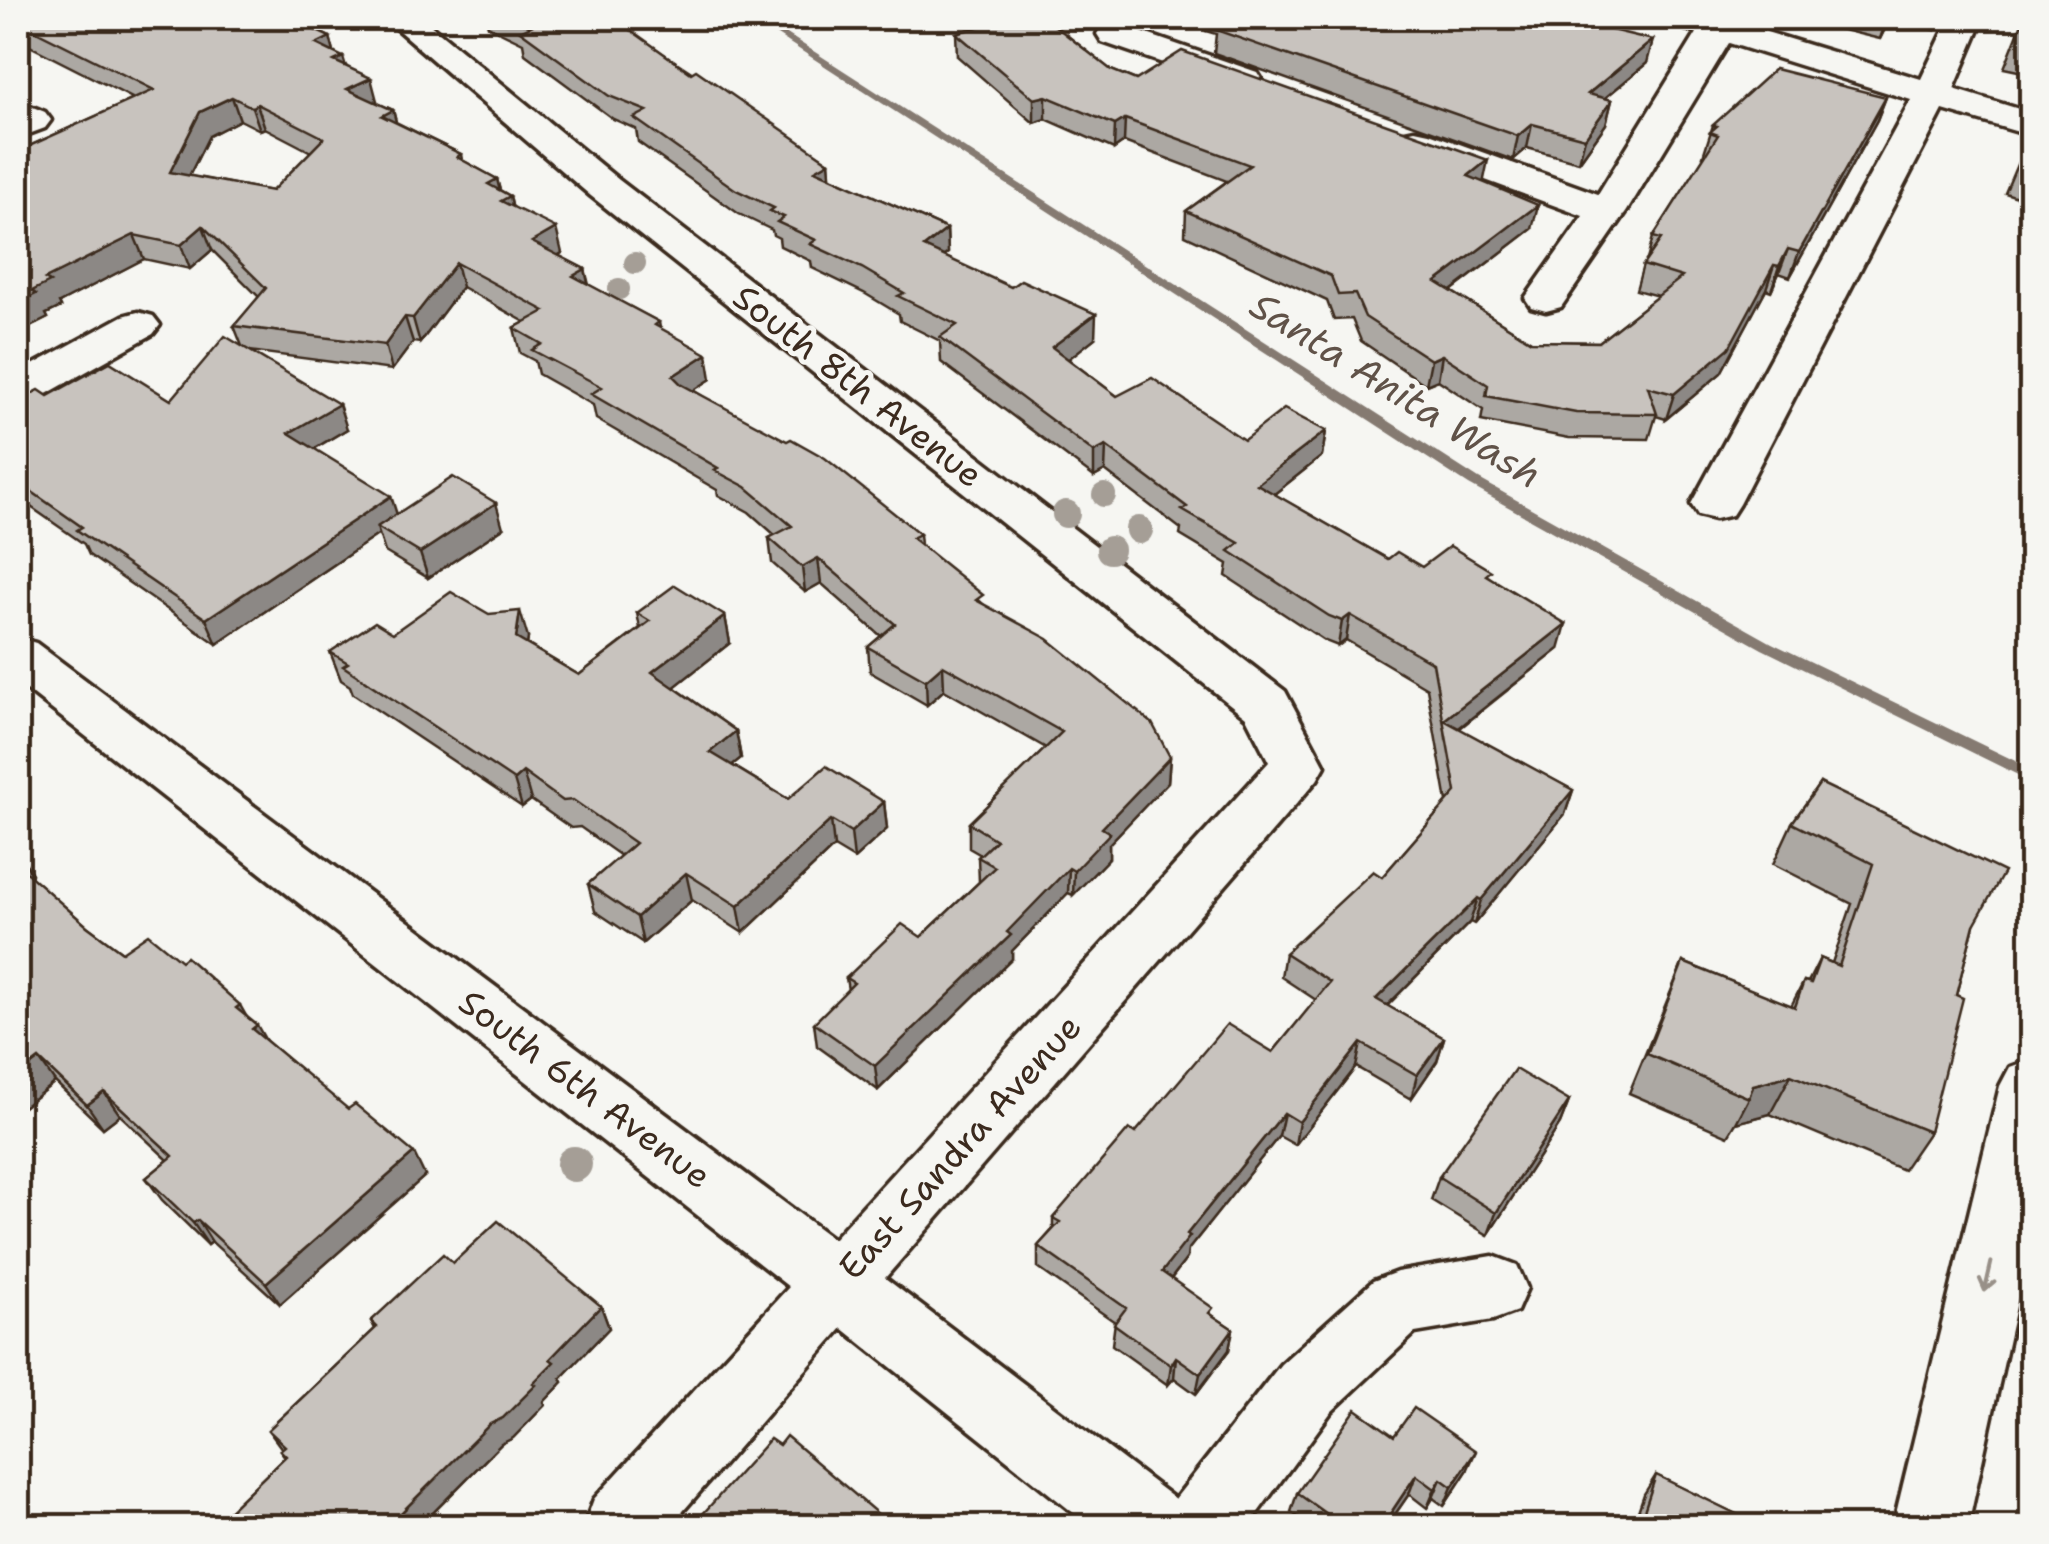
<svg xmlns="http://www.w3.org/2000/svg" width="2049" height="1544" font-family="'Shantell Sans',sans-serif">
<rect width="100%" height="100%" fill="#f6f6f2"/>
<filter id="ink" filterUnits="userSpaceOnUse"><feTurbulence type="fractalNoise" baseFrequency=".01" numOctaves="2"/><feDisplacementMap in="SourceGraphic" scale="20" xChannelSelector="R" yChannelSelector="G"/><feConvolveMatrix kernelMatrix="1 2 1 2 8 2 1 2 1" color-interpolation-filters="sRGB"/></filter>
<g filter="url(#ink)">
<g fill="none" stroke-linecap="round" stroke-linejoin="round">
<polygon fill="#857a71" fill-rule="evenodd" points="751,18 762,18 1479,479 1772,643 2032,769 2032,777 2022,777 1762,649 1469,485"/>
<g stroke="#3b2a1e" stroke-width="7">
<g id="minor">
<polygon points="384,18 422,18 619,180 1285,691 1325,766 1317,780 885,1278 1175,1499 1281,1364 1373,1281 1397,1272 1493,1256 1517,1265 1527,1288 1517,1311 1493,1320 1415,1333 1331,1412 1248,1526 1090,1526 842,1328 670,1526 584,1526 594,1499 789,1287 18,683 18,638 36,643 833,1239 1269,762 1246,717 591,196"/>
<polygon points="1668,18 1738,18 1737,23 1921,79 1950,18 1984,18 1954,89 2032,113 2032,136 1943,110 1739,504 1732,515 1715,519 1698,515 1691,504 1911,100 1729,43 1627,211 1561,307 1546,311 1531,307 1525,298 1583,216 1401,149 1396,141 1401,133 1415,130 1429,133 1598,194 1697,33 1673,25"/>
<polygon points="1115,23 1257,72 1262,80 1257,88 1244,91 1102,42 1097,34 1102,26"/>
<polygon points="18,101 45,112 51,120 45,128 18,138"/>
<polygon points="138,312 153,316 160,325 153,334 34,401 18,404 18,373 123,316"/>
</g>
</g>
<g stroke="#3b2a1e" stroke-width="7">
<polygon id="major" points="2032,1059 2032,1233 1968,1526 1893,1526 2000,1086 2010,1067"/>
</g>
<use href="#minor" fill="#f6f6f2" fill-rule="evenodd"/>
<use href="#major" fill="#f6f6f2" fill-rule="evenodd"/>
</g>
<g fill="#a59e96">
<circle cx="635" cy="263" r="11"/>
<circle cx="619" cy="289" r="11"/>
<circle cx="1104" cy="495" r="12"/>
<circle cx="1066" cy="514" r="14"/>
<circle cx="1139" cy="530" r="14"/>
<circle cx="1110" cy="550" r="14"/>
<circle cx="574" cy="1164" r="18"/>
</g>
<g fill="#aca8a3" stroke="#3b2a1e" stroke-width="2.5" fill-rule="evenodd">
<path d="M18,18L315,22L320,32L330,37L334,52L377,101L375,102L393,110L396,122L461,154L462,160L497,179L500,190L510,196L512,206L562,253L558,255L585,269L589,285L659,322L660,328L711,379L693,390L920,534L921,545L983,604L1170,757L1168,782L1109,844V858L1073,895L1068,893L1012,951V959L878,1090L817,1046L814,1023L848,990L846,978L921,937L979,882L978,857L981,855L969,848V823L1046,748L944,690L927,705L870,672L868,647L881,636L821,583L805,592L772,563L769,538L775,535L749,512L718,495L717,490L596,419L593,405L538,374L535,361L520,353L514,328L525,322L462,287L420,343L413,342L392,370L250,351L347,429L314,449L397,514L503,528L428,578L385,552L379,534L217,644L89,555L84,544L18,498V401L48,396L171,400L242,346L234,326L259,297L212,250L190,269L144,259L59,303L61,307L46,314L48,318L18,333V151L134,99L18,40ZM240,120L260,130L265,128L311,152L272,191L189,176L209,136Z"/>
<polygon points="486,18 609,18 829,162 830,177 947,229 948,253 944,256 1095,338 1068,359 1117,396 1244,440 1326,431 1322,456 1274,494 1388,559 1422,567 1489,577 1559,649 1459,729 1573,790 1565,814 1474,924 1470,922 1387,1006 1444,1038 1437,1061 1411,1099 1356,1067 1295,1145 1279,1136 1188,1250 1187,1258 1171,1279 1212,1315 1233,1329 1229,1350 1196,1394 1174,1378 1168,1385 1112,1345 1115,1322 1038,1268 1038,1246 1053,1229 1053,1218 1135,1133 1273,1052 1316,1000 1281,977 1285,953 1382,877 1447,802 1427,688 1346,640 1338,646 1325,641 1226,576 1228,564 1180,535 1181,529 1105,471 1094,477 941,362 940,341 900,321 899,314 864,293 812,268 811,261 780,246 779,238 773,235 772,230 739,214 638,142 636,129 613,119 525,54 523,43 488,26"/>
<polygon points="994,18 1045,18 1111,70 1136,80 1483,183 1532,229 1451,291 1531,341 1599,342 1658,296 1636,290 1643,265 1647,260 1653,237 1705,156 1703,156 1713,125 1886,97 1877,120 1790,277 1779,273 1771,291 1766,289 1721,373 1666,419 1656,416 1649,439 1569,438 1481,421 1483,410 1438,380 1426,385 1361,341 1352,319 1334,320 1327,301 1185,235 1186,211 1227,181 1124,142 1114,149 1046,119 1034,123 957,56 956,33 1006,19"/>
<polygon points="1193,18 1601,18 1599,27 1647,63 1605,98 1612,100 1606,124 1579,162 1527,148 1513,160 1214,53 1216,34 1206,31 1207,21"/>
<polygon points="1807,18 1941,18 1935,30 1890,19 1880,39 1806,21"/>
<polygon points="2024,18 2032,18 2032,74 2004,68"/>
<polygon points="2032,140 2032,202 2005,193 2024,148"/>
<polygon points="637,613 725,616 730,643 674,687 736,731 741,758 732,765 788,799 884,802 887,829 854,859 834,847 743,933 692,900 643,943 595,911 588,884 621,856 580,827 571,828 531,800 522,807 353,694 350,686 341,680 330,652 393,633 528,638 527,644 579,675 640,628"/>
<polygon points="1820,783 1974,925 1956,995 1929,1132 1903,1170 1770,1114 1736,1123 1728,1136 1629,1093 1683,962 1791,1006 1804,981 1808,982 1820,958 1832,963 1852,904 1773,864 1792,823"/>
<polygon points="18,851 32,874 31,877 87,926 122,952 246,1016 265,1040 425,1176 280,1304 212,1242 208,1245 162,1200 146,1178 168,1160 120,1115 103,1128 55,1082 18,1111"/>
<polygon points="1569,1101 1560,1124 1488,1235 1431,1200 1439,1177"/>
<polygon points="453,1263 601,1306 609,1328 561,1378 563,1382 544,1402 545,1405 513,1438 501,1444 420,1526 213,1526 285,1457 280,1450 282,1449 268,1430 375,1329 371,1321"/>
<polygon points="1394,1436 1467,1471 1444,1506 1433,1498 1427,1508 1409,1494 1387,1526 1311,1526 1291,1512 1297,1493"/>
<polygon points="1656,1475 1761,1526 1633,1526 1644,1494"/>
</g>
<g fill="#8c8885" stroke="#3b2a1e" stroke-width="2.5">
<polygon points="1887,18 1890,18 1880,39"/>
<polygon points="315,22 316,27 318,26 322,41 330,37 336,60 343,57 350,80 323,67 312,23"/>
<polygon points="1653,40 1647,63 1582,117 1588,94"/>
<polygon points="371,78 377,101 354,113 347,89"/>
<polygon points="1046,96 1046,119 1034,123 1034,99"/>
<polygon points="232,97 240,120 209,136 179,196 170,172 200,112"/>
<polygon points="1886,97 1877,120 1790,277 1799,252"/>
<polygon points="1612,100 1606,124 1579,162 1585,138"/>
<polygon points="257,104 265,128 260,130 252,107"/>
<polygon points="393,110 399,134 382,116"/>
<polygon points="1125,119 1124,142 1114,149 1115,125"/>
<polygon points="1532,124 1527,148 1513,160 1518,136"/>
<polygon points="1488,160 1483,184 1468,176"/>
<polygon points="829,162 831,186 815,170"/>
<polygon points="497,179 502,200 510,196 515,220 488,184"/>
<polygon points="1538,205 1532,229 1431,306 1436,282"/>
<polygon points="203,226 212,250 190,269 181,245"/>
<polygon points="556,228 562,253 538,266 532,242"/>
<polygon points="947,229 948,253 925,271 924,247"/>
<polygon points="134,235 144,259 59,303 61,307 46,314 48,318 18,333 18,303 32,291 45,279"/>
<polygon points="1788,249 1779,273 1771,291 1779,266"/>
<polygon points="456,263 462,287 420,343 413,318"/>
<polygon points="1774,265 1766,289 1721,373 1666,419 1674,394"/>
<polygon points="585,269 590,293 573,276"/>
<polygon points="1096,314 1095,338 1052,372 1052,347"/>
<polygon points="405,317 413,342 392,370 385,345"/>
<polygon points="707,354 711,379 677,401 673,376"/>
<polygon points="1442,355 1438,380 1426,385 1431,360"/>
<polygon points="339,404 347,429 298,458 289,433"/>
<polygon points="1326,431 1322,456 1254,510 1257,484"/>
<polygon points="1106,446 1105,471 1094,477 1094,452"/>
<polygon points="391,496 399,521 377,527 379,534 217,644 206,619"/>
<polygon points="496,503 503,528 428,578 420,553"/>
<polygon points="818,558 821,583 805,592 802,567"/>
<polygon points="520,611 528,638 524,666 516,638"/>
<polygon points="1350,615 1346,640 1338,646 1342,621"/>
<polygon points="725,616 730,643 658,700 652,672"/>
<polygon points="1566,624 1559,649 1446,738 1444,720"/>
<polygon points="943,665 944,690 927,705 926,680"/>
<polygon points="736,731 741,758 715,779 710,752"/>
<polygon points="1170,757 1168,782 1109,844 1109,858 1073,895 1074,871 1102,828"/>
<polygon points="523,772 531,800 522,807 514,780"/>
<polygon points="1573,790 1565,814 1474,924 1481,900"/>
<polygon points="884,802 887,829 854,859 851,832"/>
<polygon points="831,820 834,847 743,933 738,906"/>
<polygon points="18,851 32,874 31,877 34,891 18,863"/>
<polygon points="1069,868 1068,893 1012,951 1012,959 878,1090 875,1066"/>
<polygon points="686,873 692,900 643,943 637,917"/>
<polygon points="1478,898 1470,922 1370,1023 1376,999"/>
<polygon points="240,1005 253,1028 257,1025 270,1048 265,1052 236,1008"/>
<polygon points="1444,1038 1437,1061 1411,1099 1417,1075"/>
<polygon points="1361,1043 1356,1067 1295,1145 1299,1122"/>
<polygon points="39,1059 55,1082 18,1111 18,1075"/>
<polygon points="1791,1075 1770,1114 1736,1123 1749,1098 1753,1085"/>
<polygon points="104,1092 120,1115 103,1128 87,1105"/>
<polygon points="1569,1101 1560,1124 1488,1235 1496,1213"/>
<polygon points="1284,1113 1279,1136 1188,1250 1187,1258 1159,1294 1162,1272 1187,1234"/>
<polygon points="414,1153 425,1176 280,1304 266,1283"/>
<polygon points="198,1220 212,1242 208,1245 193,1223"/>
<polygon points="601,1306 609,1328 561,1378 563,1382 544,1402 545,1405 513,1438 501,1444 420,1526 388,1526 490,1424 550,1359"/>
<polygon points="1233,1329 1229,1350 1196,1394 1200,1374"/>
<polygon points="1176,1357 1174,1378 1168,1385 1171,1365"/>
<polygon points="1476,1451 1467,1471 1444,1506 1452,1487"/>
<polygon points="1416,1475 1409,1494 1387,1526 1382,1526"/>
<polygon points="1441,1479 1433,1498 1427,1508 1435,1489"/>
</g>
<g fill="#c8c3be" stroke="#3b2a1e" stroke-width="2.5" fill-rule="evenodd">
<path d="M18,18H305L315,22L312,23L318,26L312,29L330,37L316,44L343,57L334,61L371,78L347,89L393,110L382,116L461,154L457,157L497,179L488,184L510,196L501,201L556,228L532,242L585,269L573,276L659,322L655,325L707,354L673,376L681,384L787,441L791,439L825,458L920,534L912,538L983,595L976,600L1048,639L1152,723L1170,757L1102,828L1110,833L1074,871L1069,868L1007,932L1011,935L875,1066L814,1023L854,983L846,978L902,924L921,937L995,867L978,857L996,840L969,823L1062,732L943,665L926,680L868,647L895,624L818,558L802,567L769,538L792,526L746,487L714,470L718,468L591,394L602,387L532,350L542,344L514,328L545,311L456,263L413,318L405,317L385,345L234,326L266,288L203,226L181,245L134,235L45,279L50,282L32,291L36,294L18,303V151L154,90L18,22ZM232,97L252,107L257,104L324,138L272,191L170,172L200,112Z"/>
<polygon points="513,18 609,18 618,21 691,73 696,70 829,162 815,170 947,229 924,247 1011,287 1021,280 1096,314 1052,347 1117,396 1152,378 1244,440 1284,409 1326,431 1257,484 1388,559 1397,552 1422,567 1450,546 1491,571 1486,575 1566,624 1444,720 1573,790 1481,900 1478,898 1376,999 1444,1038 1417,1075 1361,1043 1299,1122 1284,1113 1187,1234 1190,1236 1162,1272 1213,1308 1209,1313 1233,1329 1200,1374 1176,1357 1171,1365 1114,1324 1126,1308 1038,1246 1060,1222 1053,1218 1129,1129 1135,1133 1227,1024 1273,1052 1330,982 1285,953 1373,871 1382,877 1456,792 1433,663 1350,615 1342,621 1329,616 1229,551 1239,543 1182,510 1187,507 1106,446 1094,452 940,337 957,325 898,296 904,293 862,268 810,244 816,240 777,222 784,217 770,211 774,208 736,190 634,118 647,111 609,96 520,31 531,26"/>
<polygon points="1011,18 1045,18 1111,70 1136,80 1182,51 1488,160 1468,176 1538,205 1436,282 1531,341 1599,342 1682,277 1643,265 1661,239 1653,237 1718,135 1710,132 1717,126 1713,125 1775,69 1886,97 1799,252 1788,249 1779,266 1774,265 1729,348 1674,394 1648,387 1657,414 1576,413 1486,396 1488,385 1442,355 1431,360 1365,317 1355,294 1338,295 1331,276 1186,211 1250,165 1125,119 1115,125 1046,96 1034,99 956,33"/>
<polygon points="1236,18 1601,18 1599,27 1653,40 1588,94 1612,100 1585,138 1532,124 1518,136 1216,30"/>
<polygon points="2024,18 2032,18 2032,27 2022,24"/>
<polygon points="2032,140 2032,151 2024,148"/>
<polygon points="225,336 339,404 289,433 391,496 206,619 77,530 82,527 18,482 18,401 39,390 48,396 110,362 171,400"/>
<polygon points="453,477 496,503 420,553 377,527"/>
<polygon points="675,585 725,616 652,672 736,731 710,752 788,799 826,766 884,802 851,832 831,820 738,906 686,873 637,917 588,884 635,843 573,800 563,801 523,772 514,780 343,666 348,663 330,652 375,622 393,633 451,592 489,614 520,611 516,638 579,675 650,621 637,613"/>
<polygon points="1820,783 2004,872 1974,925 1956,995 1963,998 1929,1132 1791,1075 1753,1085 1749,1098 1647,1054 1683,962 1795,1007 1804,981 1811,983 1820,958 1839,966 1873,864 1792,823"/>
<polygon points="18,860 22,864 19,866 87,926 122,952 148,934 181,961 186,957 240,1005 236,1008 257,1025 252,1029 348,1109 355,1104 414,1153 266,1283 198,1220 193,1223 146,1178 173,1156 104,1092 87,1105 39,1059 18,1075"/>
<polygon points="1515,1069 1569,1101 1496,1213 1439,1177"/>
<polygon points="498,1221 601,1306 550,1359 554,1362 533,1383 536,1385 503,1418 490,1424 388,1526 213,1526 286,1456 280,1450 285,1446 268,1430 377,1327 371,1321 443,1254 453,1263"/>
<polygon points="1414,1408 1476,1451 1452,1487 1441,1479 1435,1489 1416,1475 1382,1526 1343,1526 1297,1493 1356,1409 1394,1436"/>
<polygon points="786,1436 892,1526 692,1526 770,1439 779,1445"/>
<polygon points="1656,1475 1761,1526 1639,1526"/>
</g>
<defs><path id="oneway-shaft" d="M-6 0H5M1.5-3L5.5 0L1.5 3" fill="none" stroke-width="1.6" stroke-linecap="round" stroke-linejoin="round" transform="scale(2.5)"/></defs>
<use stroke="#989088" href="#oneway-shaft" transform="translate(1988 1277) rotate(103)"/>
</g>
<g text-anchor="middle" stroke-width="10" stroke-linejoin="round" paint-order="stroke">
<g font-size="35" fill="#3b2a1e" stroke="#f6f6f2">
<text transform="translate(858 386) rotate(38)" y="12">South 8th Avenue</text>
<text transform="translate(585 1089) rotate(37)" y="12">South 6th Avenue</text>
<text transform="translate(960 1147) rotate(-48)" y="12">East Sandra Avenue</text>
</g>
<g font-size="38" font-style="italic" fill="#605248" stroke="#f6f6f2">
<text transform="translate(1396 390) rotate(32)" y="13">Santa Anita Wash</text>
</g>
</g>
<rect width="2049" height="1544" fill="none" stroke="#f6f6f2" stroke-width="60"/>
<rect x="30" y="30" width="1989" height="1484" fill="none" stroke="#3b2a1e" stroke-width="4" filter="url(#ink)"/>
</svg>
